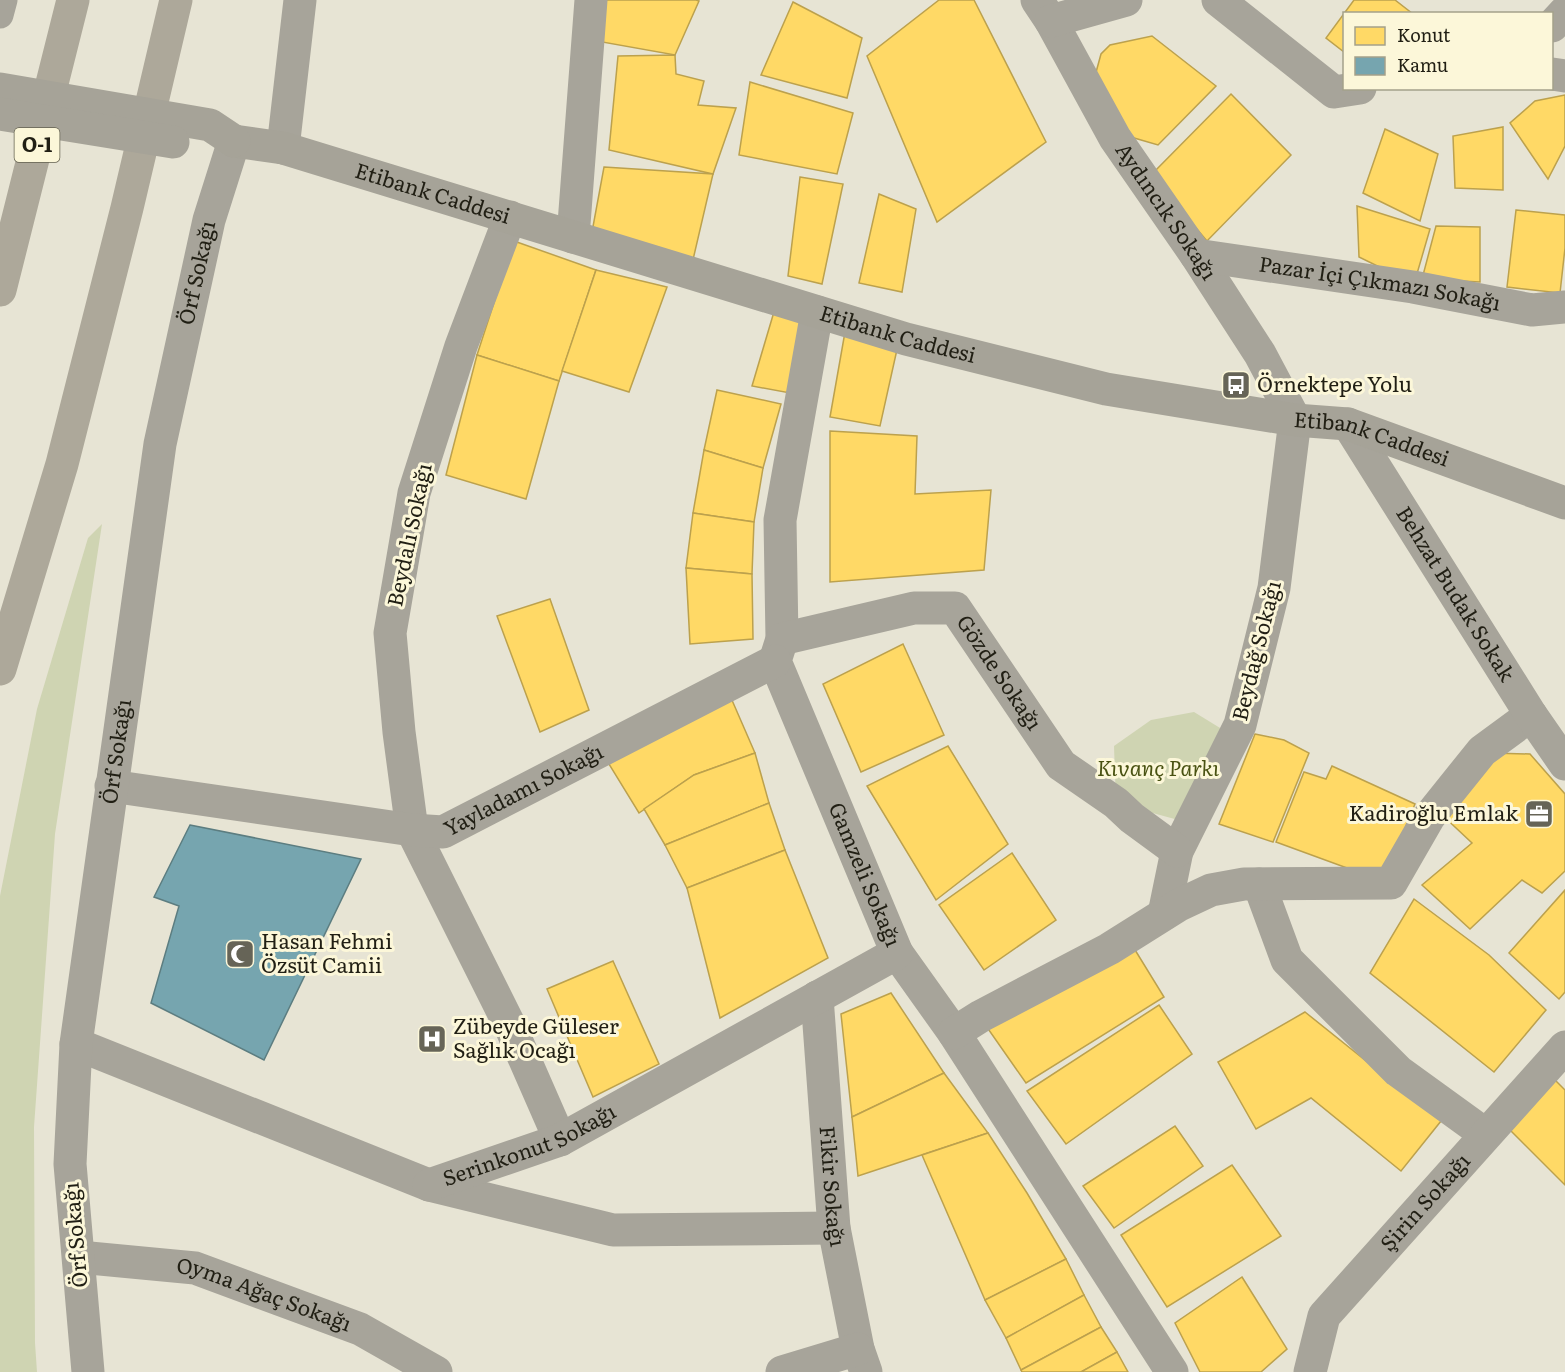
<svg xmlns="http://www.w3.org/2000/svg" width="1565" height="1372" font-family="Literata,serif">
<rect width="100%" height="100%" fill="#e7e4d4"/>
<g fill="#cfd4b2">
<polygon points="102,524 55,834 34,1127 35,1343 37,1372 0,1372 0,896 37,709 88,538"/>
<polygon points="1194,712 1225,731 1182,821 1116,803 1114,746 1151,720"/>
</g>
<g fill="#ffd966" stroke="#bca14d" stroke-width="1.5">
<polygon points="606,0 696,0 699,1 675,55 602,42"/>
<polygon points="939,0 974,0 1046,142 937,222 867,56"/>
<polygon points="1354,0 1395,0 1413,14 1344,14 1344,52 1326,38"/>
<polygon points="793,2 862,38 847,98 761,75"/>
<polygon points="1152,36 1216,86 1158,145 1124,135 1095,76 1101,54 1110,45"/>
<polygon points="675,55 676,74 704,81 698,105 736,108 713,174 609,150 618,56"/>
<polygon points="750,82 853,113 837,174 739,155"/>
<polygon points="1231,94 1291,155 1207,241 1151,175"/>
<polygon points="1565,95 1565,146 1548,179 1510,123 1535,101"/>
<polygon points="1503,127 1503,190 1455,188 1453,136"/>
<polygon points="1385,129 1438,154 1420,221 1363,193"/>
<polygon points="604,167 713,174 692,264 592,232"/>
<polygon points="800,177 843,184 822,284 788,276"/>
<polygon points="879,194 916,209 902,292 859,283"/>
<polygon points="1357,206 1430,229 1414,284 1359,257"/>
<polygon points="1516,210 1565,215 1565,248 1560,293 1507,287"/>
<polygon points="1436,226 1480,227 1480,282 1422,279"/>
<polygon points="514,241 596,270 559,381 477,355"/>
<polygon points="596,270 667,287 629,392 562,371"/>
<polygon points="776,305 811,318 790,393 752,386"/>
<polygon points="845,332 898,345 880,426 830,417"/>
<polygon points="477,355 559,381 526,499 446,475"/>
<polygon points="717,390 781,404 763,468 704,450"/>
<polygon points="830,431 917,436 915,494 991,490 984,570 830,582"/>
<polygon points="704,450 763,468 754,522 693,513"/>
<polygon points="693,513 754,522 752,574 686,568"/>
<polygon points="686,568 752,574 753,639 690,644"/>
<polygon points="550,599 589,710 540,732 497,616"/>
<polygon points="903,644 944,735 861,772 823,684"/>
<polygon points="728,691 755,753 694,775 639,813 601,751"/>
<polygon points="1255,734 1284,740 1309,753 1273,842 1219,824"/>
<polygon points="948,746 1008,844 936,900 867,786"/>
<polygon points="755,753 769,803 665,845 644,809 694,775"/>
<polygon points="1491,753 1530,754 1565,794 1565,871 1542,893 1522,880 1470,929 1422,885 1472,843 1440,813"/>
<polygon points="1332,766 1415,804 1387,872 1347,868 1276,842 1304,772 1326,779"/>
<polygon points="769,803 785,850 687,888 665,845"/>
<polygon points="785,850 828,958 720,1018 687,888"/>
<polygon points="1012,853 1056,920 984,970 939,905"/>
<polygon points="1565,890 1565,992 1559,999 1509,953"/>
<polygon points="1414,899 1489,955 1546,1010 1494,1072 1370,973"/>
<polygon points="1132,945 1164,997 1026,1083 984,1023"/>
<polygon points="613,961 659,1064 593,1097 547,989"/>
<polygon points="891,993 944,1073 852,1117 841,1014"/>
<polygon points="1159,1005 1192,1054 1066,1144 1027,1091"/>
<polygon points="1305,1012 1441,1121 1401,1171 1311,1098 1256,1129 1218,1062"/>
<polygon points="944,1073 988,1133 858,1176 852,1117"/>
<polygon points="1548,1073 1565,1090 1565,1185 1503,1123"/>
<polygon points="1175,1126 1203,1166 1114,1228 1083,1186"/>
<polygon points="988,1133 1027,1193 1066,1259 985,1300 922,1155"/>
<polygon points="1232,1165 1281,1236 1167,1307 1121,1235"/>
<polygon points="1066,1259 1084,1295 1006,1338 985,1300"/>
<polygon points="1242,1277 1287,1349 1261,1372 1200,1372 1175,1323"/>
<polygon points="1084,1295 1101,1327 1021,1370 1006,1338"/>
<polygon points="1101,1327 1117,1352 1081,1372 1022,1372 1021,1370"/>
<polygon points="1117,1352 1128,1372 1081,1372"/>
</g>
<polygon fill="#76a5af" stroke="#5c7d80" stroke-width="1.5" points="190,825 361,859 264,1060 151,1003 179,906 154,897"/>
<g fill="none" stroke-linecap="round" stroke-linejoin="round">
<polyline stroke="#a7a49a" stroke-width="27" points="0,15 4,0"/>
<polyline stroke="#a7a49a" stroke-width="33" points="1259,884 1287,960 1398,1071 1485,1134"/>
<g stroke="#a7a49a" stroke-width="33">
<path id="s1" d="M1037,0L1051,21L1115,138L1196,255L1260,354L1295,420L1274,588L1240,725L1177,851L1164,914"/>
<polyline points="1051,21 1126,0"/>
<polyline points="1552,74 1565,76"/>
<polyline points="283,148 300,0"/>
<polyline points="510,217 461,346 414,493 390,633 399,732 412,830 511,1028 560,1140"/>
<polyline points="573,237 591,0"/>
<path id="s2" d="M1196,255L1413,287L1532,310L1565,307"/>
<path id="s3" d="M817,312L780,520L782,639L775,661L897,953L954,1033L1172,1372"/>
<path id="s4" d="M782,639L914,608H955L1061,765L1116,803L1132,818L1177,851"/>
<path id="s5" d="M111,786L412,830L443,832L775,661"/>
<path id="s6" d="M817,997L834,1228L858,1349L866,1372"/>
<polyline points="954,1033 981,1016 1109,949 1179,905 1211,890 1244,884 1391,883 1429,817 1482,751 1531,715"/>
<polyline points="76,1044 429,1185 613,1230 834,1228"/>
<path id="s7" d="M429,1185L560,1140L897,953"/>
<path id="s8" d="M79,1257L195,1268L360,1329L436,1372"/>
<polyline points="782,1372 858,1349"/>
<path id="s9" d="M1310,1372L1324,1316L1565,1047"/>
</g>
<g stroke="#a7a49a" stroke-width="33">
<polyline points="1218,0 1334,92 1360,88"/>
<polyline points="1552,26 1565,12"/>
<path id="s10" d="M1348,424L1531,715L1565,764"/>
<path id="s11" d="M88,1372L70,1164L76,1044L160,444L209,220L234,141"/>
</g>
<path stroke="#a6a398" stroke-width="33" id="s12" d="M234,141L283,148L906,339L1106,389L1295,420L1348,424L1565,503"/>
<g stroke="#ada89a" stroke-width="33">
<polyline points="0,290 73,0"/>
<polyline points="0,669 62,464 127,208 176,0"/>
</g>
<g stroke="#a6a398" stroke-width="33">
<polyline points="0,89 210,125 234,141"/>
<polyline points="0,114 173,142"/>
</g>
</g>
<defs>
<g id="bus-square" transform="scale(1.5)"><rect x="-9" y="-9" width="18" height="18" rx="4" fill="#666457" stroke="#fcf7d9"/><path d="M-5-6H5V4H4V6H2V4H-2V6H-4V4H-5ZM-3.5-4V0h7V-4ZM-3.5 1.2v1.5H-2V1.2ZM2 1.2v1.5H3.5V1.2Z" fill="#fff"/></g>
<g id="office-square" transform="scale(1.5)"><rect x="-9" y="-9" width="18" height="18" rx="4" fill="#666457" stroke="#fcf7d9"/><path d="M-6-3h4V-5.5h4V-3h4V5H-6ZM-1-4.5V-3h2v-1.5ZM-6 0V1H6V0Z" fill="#fff"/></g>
<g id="mosque-square" transform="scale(1.5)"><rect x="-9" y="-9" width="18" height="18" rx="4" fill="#666457" stroke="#fcf7d9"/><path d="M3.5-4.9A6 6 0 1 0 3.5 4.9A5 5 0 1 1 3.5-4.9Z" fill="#fff"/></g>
<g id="hospital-square" transform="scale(1.5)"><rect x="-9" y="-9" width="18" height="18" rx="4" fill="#666457" stroke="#fcf7d9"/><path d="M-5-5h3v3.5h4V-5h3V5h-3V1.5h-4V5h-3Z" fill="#fff"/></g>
</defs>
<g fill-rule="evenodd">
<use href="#bus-square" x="1236" y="385"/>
<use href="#office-square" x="1539" y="814"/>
<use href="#mosque-square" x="240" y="954"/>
<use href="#hospital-square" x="432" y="1039"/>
</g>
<g text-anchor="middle" stroke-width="6" stroke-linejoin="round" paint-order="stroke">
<rect fill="#fcf7d9" stroke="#63604f" stroke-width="1.5" x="14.5" y="128" width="45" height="34" rx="4.5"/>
<g font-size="20" font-weight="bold" fill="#211f14">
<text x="37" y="152">O-1</text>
</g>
<g font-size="21" fill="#211f14" stroke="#fcf7d9">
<text dy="7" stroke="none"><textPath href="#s12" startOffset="206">Etibank Caddesi</textPath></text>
<text dy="7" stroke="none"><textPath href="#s1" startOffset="248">Aydıncık Sokağı</textPath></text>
<text dy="7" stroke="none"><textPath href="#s11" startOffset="1110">Örf Sokağı</textPath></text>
<text dy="7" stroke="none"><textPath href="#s2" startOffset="186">Pazar İçi Çıkmazı Sokağı</textPath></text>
<text dy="7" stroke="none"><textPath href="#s12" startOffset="692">Etibank Caddesi</textPath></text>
<text dy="7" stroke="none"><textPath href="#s12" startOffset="1178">Etibank Caddesi</textPath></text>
<text transform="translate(410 535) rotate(-78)" y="7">Beydalı Sokağı</text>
<text dy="7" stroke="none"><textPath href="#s10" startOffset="201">Behzat Budak Sokak</textPath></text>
<text transform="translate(1257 651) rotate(-76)" y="7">Beydağ Sokağı</text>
<text dy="7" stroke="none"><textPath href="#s4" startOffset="255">Gözde Sokağı</textPath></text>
<text dy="7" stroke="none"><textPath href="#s11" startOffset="624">Örf Sokağı</textPath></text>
<text dy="7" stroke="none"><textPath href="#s5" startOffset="426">Yayladamı Sokağı</textPath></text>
<text dy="7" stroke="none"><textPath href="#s3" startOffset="585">Gamzeli Sokağı</textPath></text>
<text dy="7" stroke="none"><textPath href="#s7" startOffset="108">Serinkonut Sokağı</textPath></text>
<text dy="7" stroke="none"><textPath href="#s6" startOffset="190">Fikir Sokağı</textPath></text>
<text dy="7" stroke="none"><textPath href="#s9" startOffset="210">Şirin Sokağı</textPath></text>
<text transform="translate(76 1235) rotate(-95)" y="7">Örf Sokağı</text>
<text dy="7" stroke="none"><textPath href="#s8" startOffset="190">Oyma Ağaç Sokağı</textPath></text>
</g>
<g font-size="21" fill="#211f14" stroke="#fcf7d9" text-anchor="start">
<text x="1257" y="392">Örnektepe Yolu</text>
<text x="1518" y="821" text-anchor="end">Kadiroğlu Emlak</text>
<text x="261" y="949">Hasan Fehmi<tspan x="261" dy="24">Özsüt Camii</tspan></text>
<text x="453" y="1034">Zübeyde Güleser<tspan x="453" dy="24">Sağlık Ocağı</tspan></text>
</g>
<g font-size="21" font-style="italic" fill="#495212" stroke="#fcf7d9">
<text x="1158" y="776">Kıvanç Parkı</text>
</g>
</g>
<rect x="1343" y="12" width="210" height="78" fill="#fcf7d9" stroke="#a4a18a" stroke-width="1.5"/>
<rect x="1355" y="27" width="30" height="18" fill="#ffd966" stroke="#a4a18a" stroke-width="1.5"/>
<text x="1397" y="42" font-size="18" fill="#211f14">Konut</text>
<rect x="1355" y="57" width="30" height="18" fill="#76a5af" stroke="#a4a18a" stroke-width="1.5"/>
<text x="1397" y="72" font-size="18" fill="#211f14">Kamu</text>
</svg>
